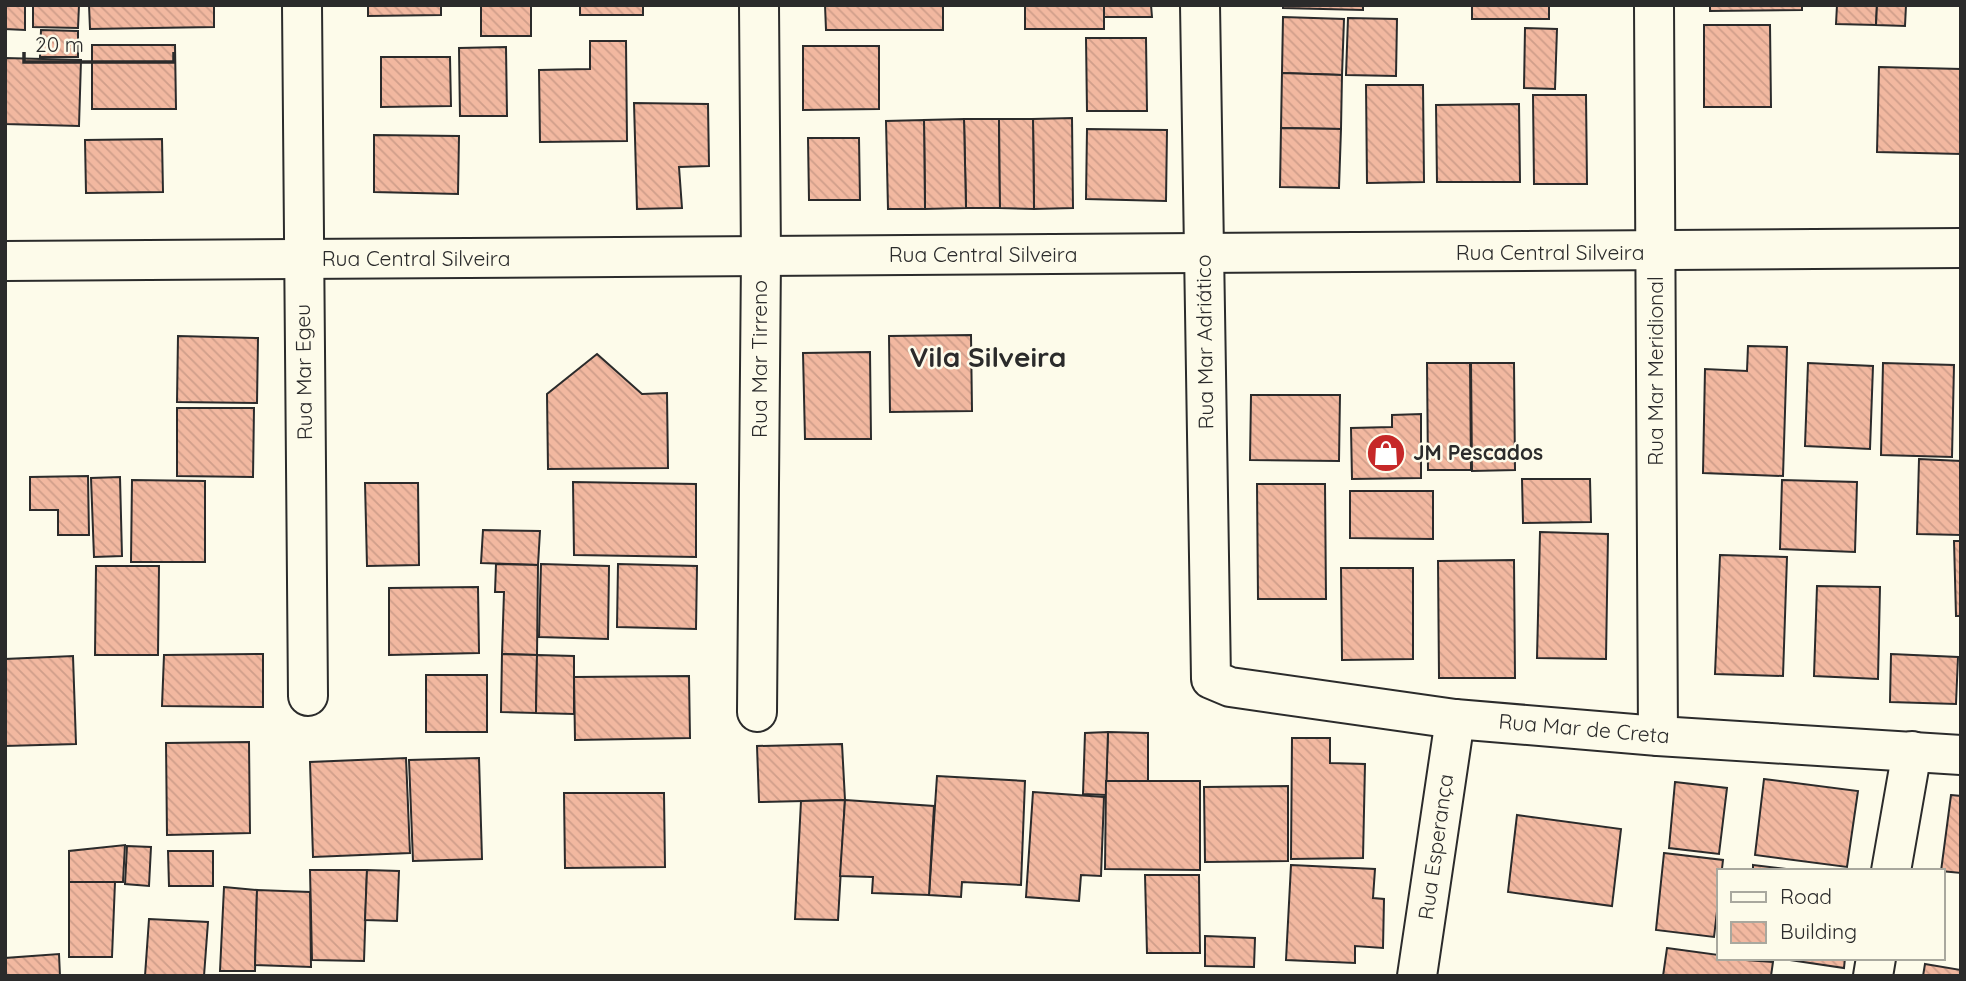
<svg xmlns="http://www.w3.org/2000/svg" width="1966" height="981" font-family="Quicksand,sans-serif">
<defs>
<pattern id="building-back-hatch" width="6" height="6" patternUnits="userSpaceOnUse" patternTransform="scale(1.75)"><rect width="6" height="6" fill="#f2b8a0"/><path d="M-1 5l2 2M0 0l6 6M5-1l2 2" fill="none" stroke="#d09e8a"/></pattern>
</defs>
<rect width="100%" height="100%" fill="#fdfbea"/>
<g fill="url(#building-back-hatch)" stroke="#2b2b2b" stroke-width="2">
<polygon points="5,5 25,5 25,30 5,29"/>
<polygon points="33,5 79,5 78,28 33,27"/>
<polygon points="89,5 214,5 214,27 90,29"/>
<polygon points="368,5 441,5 441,15 368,16"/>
<rect x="481" y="5" width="50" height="31"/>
<rect x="580" y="5" width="63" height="10"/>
<polygon points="825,5 943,5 943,30 826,30"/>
<rect x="1025" y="5" width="79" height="24"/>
<polygon points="1104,5 1151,5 1152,17 1104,17"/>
<polygon points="1283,5 1363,5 1363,10 1283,8"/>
<rect x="1472" y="5" width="77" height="14"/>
<polygon points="1710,5 1802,5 1802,10 1710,11"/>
<polygon points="1837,5 1877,5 1876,25 1836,24"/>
<polygon points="1877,5 1906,5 1905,26 1876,25"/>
<polygon points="1283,17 1344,19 1342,75 1282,73"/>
<polygon points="1348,18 1397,19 1396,76 1346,75"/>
<polygon points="1704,25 1770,25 1771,107 1704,107"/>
<polygon points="1525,28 1557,29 1555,89 1524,88"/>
<polygon points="41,30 78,31 78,57 40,57"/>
<polygon points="1086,38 1146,38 1147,111 1087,111"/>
<polygon points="590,41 626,41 627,141 540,142 539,70 590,69"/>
<polygon points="92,45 175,45 176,109 92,109"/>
<polygon points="803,46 879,46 879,109 803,110"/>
<polygon points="506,47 507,116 460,116 459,48"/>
<polygon points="381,57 450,57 451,106 381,107"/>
<polygon points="5,58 81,60 79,126 5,124"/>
<polygon points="1879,67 1961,69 1961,154 1877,152"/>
<polygon points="1282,73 1342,75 1341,129 1281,128"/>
<polygon points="1366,85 1423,85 1424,182 1367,183"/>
<polygon points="1533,95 1586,95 1587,184 1534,184"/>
<polygon points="634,103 708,104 709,166 679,167 682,208 637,209"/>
<polygon points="1519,104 1520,182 1437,182 1436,105"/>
<polygon points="1072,118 1073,208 1034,209 1033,119"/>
<polygon points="964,119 999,119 1000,208 966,208"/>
<polygon points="964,119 966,208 925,209 924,120"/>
<polygon points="999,119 1033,119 1034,209 1000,208"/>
<polygon points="924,120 925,209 888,209 886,121"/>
<polygon points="1281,128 1341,129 1339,188 1280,187"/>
<polygon points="1087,129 1167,130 1166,201 1086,199"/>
<polygon points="374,135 459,136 458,194 374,192"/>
<polygon points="808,138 859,138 860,200 809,200"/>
<polygon points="162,139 163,192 86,193 85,140"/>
<polygon points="971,335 972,411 890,412 889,336"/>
<polygon points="178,336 258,338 257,403 177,402"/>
<polygon points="1748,346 1787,347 1783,476 1703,473 1705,369 1747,371"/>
<polygon points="870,352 871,439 805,439 803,353"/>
<polygon points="597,354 642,394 667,393 668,468 548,469 547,394"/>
<polygon points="1427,363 1470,363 1471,470 1428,470"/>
<polygon points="1471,363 1514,363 1515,470 1472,471"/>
<polygon points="1808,363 1873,366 1870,449 1805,446"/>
<polygon points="1883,363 1954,365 1952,457 1881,455"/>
<polygon points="1251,395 1340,395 1339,461 1250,460"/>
<polygon points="177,408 254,408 253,477 177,476"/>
<polygon points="1421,414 1421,478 1352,479 1351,428 1392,427 1392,415"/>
<polygon points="1919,459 1961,461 1961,535 1917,534"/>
<polygon points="88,476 89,535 58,535 58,510 30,510 30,477"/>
<polygon points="120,477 122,556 94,557 91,478"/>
<polygon points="1522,479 1590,479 1591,522 1523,523"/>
<polygon points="132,480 205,481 205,562 131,562"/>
<polygon points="1782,480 1857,482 1855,552 1780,549"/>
<polygon points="573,482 696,484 696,557 574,555"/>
<polygon points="365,483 418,483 419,565 367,566"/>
<polygon points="1257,484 1325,484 1326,599 1258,599"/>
<polygon points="1350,491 1433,491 1433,539 1350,538"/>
<polygon points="483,530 540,531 538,565 481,563"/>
<polygon points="1540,532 1608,534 1606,659 1537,658"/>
<polygon points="1954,541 1961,541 1961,616 1956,616"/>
<polygon points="1720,555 1787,557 1783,676 1715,674"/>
<polygon points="1514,560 1515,678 1439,678 1438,561"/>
<polygon points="496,564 538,565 537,655 502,654 504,592 495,592"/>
<polygon points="541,564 609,566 608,639 539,637"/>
<polygon points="618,564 697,566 696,629 617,627"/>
<polygon points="96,566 159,566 158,655 95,655"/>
<polygon points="1341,568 1413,568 1413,659 1342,660"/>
<polygon points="1817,586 1880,587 1878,679 1814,676"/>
<polygon points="478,587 479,653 389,655 389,588"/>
<polygon points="263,654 263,707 162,706 164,655"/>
<polygon points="502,654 537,655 536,713 501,712"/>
<polygon points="1891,654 1958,657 1956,704 1890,702"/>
<polygon points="537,655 574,656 574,714 536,713"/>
<polygon points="73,656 76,744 5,746 5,659"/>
<rect x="426" y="675" width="61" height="57"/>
<polygon points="689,676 690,738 575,740 574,677"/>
<polygon points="1108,732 1148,733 1148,781 1106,781"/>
<polygon points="1108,732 1106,795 1083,794 1085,733"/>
<polygon points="1292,738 1330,738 1330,763 1365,764 1363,858 1291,859"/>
<polygon points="249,742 250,833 167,835 166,743"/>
<polygon points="842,744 845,800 759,802 757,746"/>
<polygon points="406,758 410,853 313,857 310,762"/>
<polygon points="479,758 482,859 413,861 409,760"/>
<polygon points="937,776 1025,781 1021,885 962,882 961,897 929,895"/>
<polygon points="1764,779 1858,791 1847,867 1755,855"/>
<polygon points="1106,781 1200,781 1200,870 1105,869"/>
<polygon points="1675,782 1727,788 1719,854 1669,848"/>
<polygon points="1288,786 1288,861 1205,862 1204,787"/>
<polygon points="1033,792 1104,797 1101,876 1081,875 1079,901 1026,897"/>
<polygon points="564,793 664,793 665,867 565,868"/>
<polygon points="1951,795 1961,796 1961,873 1941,871"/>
<polygon points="845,800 838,920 795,919 801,801"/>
<polygon points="845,800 934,806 929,895 872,893 873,877 840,876"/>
<polygon points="1517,815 1621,829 1612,906 1508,892"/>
<polygon points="125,845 123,882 69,882 69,851"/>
<polygon points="127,846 151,847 149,886 125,884"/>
<polygon points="168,851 213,851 213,886 169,886"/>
<polygon points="1664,853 1723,860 1714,937 1656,930"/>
<polygon points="1291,865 1375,869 1373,898 1384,899 1383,948 1355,946 1355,963 1286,960"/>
<polygon points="1753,865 1803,871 1753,871"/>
<polygon points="310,870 367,870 364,961 312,960"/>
<polygon points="367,870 399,871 397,921 365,920"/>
<polygon points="1145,875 1199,875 1200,953 1147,953"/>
<polygon points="69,882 115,882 112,957 69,957"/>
<polygon points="224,887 257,890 255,971 220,971"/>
<polygon points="257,890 310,892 311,967 255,965"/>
<polygon points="149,919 208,922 204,976 145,976"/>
<polygon points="1205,936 1255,938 1254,967 1205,966"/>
<polygon points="1667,948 1719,955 1719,958 1773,962 1771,976 1663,976"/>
<polygon points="59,954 60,976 5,976 5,958"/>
<polygon points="1777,958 1845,958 1844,968"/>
<polygon points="1925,964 1961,970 1961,976 1923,976"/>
</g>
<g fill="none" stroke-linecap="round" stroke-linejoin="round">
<g stroke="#2b2b2b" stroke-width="42">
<g id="minor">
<polyline points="302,5 308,696"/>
<polyline points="1200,5 1211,679 1230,687 1455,719 1658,736 1961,755"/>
<polyline points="1654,5 1658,736"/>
<polyline points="5,261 1961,248"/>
<polyline points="757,712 761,257 759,5"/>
<polyline points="1891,871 1912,751"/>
<polyline points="1417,976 1455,719"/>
<polyline points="1873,976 1876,958"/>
</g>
</g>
<use href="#minor" stroke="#fdfbea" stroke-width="38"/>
</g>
<defs>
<g id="shop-disc" transform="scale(2.0125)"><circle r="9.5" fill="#c62828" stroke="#fdfbea"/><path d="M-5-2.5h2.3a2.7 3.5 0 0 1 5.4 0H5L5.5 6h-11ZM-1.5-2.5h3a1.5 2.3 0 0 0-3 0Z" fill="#fff"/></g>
</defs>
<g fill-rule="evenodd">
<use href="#shop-disc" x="1386" y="453"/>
</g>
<g text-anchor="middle" stroke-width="5" stroke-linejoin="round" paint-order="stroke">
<g font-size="21" fill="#2b2b2b" stroke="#fdfbea">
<text x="1550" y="260">Rua Central Silveira</text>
<text x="983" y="262">Rua Central Silveira</text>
<text x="416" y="266">Rua Central Silveira</text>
<text transform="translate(1205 342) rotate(-91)" y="7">Rua Mar Adriático</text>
<text transform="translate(760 359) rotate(-90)" y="7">Rua Mar Tirreno</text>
<text transform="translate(1656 371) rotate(-90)" y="7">Rua Mar Meridional</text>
<text transform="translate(304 372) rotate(-91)" y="7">Rua Mar Egeu</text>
<text transform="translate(1584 729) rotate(5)" y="7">Rua Mar de Creta</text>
<text transform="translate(1436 847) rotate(-82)" y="7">Rua Esperança</text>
</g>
<g font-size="21" font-weight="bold" fill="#2b2b2b" stroke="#fdfbea" text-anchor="start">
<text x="1413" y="460">JM Pescados</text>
</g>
<g font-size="28" font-weight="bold" fill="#2b2b2b" stroke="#fdfbea">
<text x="988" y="367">Vila Silveira</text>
</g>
</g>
<rect width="1966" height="981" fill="none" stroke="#2b2b2b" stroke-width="14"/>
<rect x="1717" y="869" width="228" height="91" fill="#fdfbea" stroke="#a9a89e" stroke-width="2"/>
<rect x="1731" y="892" width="35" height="10" fill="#fdfbea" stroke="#a9a89e" stroke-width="2"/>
<text x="1780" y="904" font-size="21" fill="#2b2b2b">Road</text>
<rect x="1731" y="922" width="35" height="21" fill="url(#building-back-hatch)" stroke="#a9a89e" stroke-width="2"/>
<text x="1780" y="939" font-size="21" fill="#2b2b2b">Building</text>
<path d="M24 52v10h150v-10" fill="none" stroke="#2b2b2b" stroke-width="3.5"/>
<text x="35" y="52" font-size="21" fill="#2b2b2b" stroke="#fdfbea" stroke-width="5" paint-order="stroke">20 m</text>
</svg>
